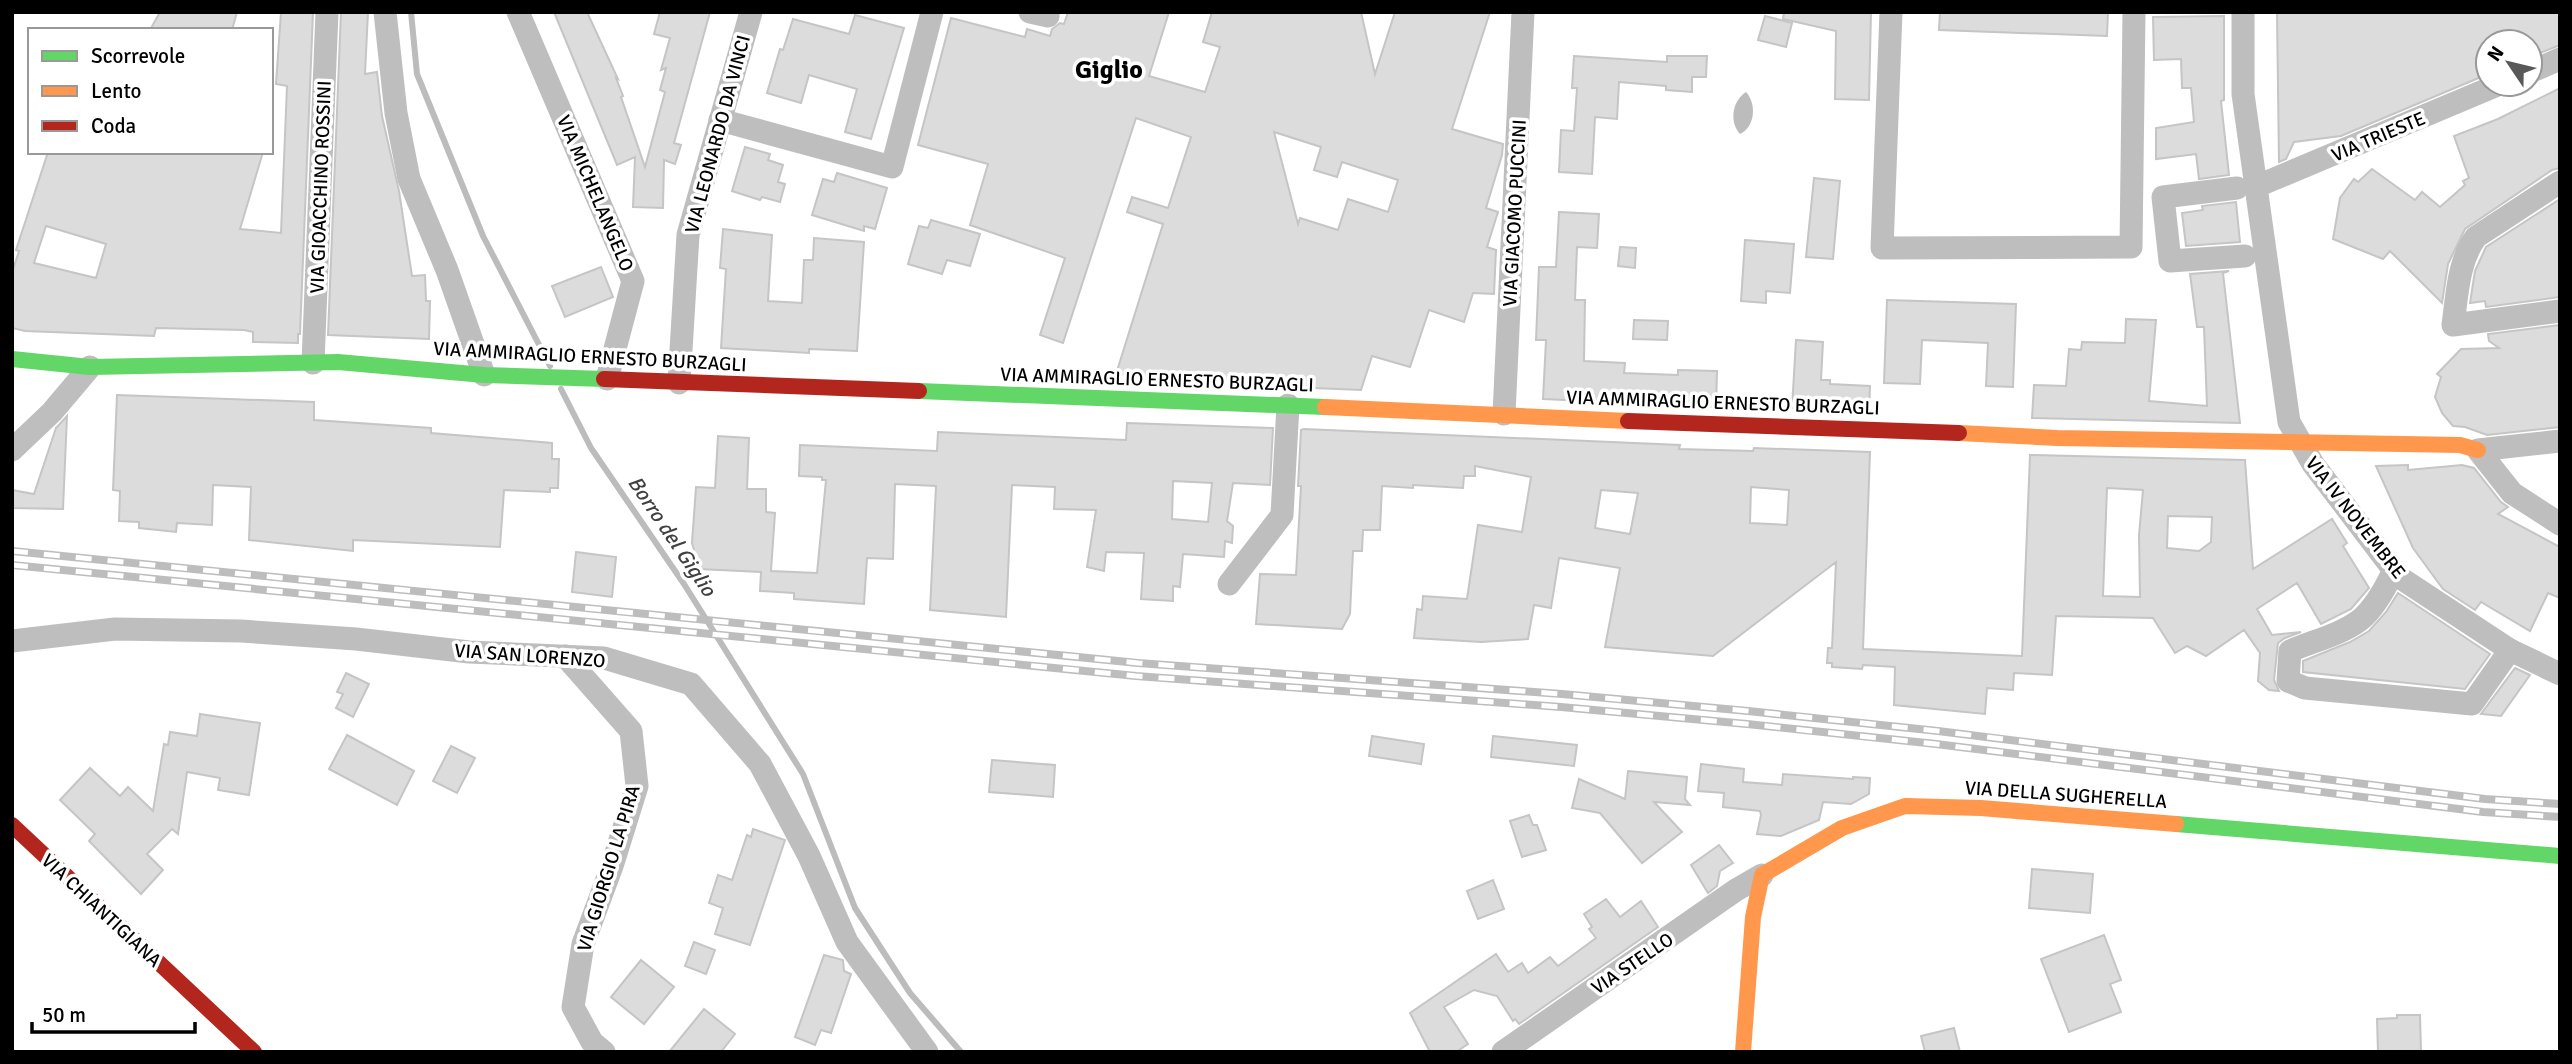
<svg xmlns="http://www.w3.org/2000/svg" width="2572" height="1064" font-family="Signika,sans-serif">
<rect width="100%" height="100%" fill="#fff"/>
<path fill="#bcbcbc" d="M1746,92C1757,104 1755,127 1740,134C1729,122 1732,101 1746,92Z"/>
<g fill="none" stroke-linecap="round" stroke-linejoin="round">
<g stroke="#bcbcbc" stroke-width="6">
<polyline points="411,12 417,74 483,236 550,366"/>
<polyline points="561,389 591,448 684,584 803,774 855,908 910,993 961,1052"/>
</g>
</g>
<g fill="#dcdcdc" stroke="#c5c5c5" stroke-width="2" fill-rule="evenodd">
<polygon points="160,12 237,12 232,30 150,30"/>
<path d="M281,12H313L300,334H298V343L253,342V332L244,330L156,328L154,336L25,331L12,328V273L19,251L16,250L48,152H263L240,229L281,233L287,86L276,84ZM46,226L106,244L96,278L34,263Z"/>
<polygon points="341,12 368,12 365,74 377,72 382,116 399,191 412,276 425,275 426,301 430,301 429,339 328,335"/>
<polygon points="554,12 587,12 618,79 616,78 623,96 621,97 645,167 665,92 660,90 666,68 661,70 670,38 654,34 660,12 710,12 674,143 681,145 675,164 664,160 663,208 633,207 635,157 617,165"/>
<path d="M1068,12H1169L1149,76L1205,92L1220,47L1203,42L1212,12H1361L1375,74L1395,12H1490L1452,129L1503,144L1502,155L1486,208L1498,212L1487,247L1496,250L1494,294L1473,293L1464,322L1429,310L1410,367L1372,356L1361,390L1236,385L1238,380L1116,374L1163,224L1127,212L1132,197L1168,208L1191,137L1136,118L1063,343L1040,335L1065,258L970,225L988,164L918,145L951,18L1025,37L1027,29L1050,36L1052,29L1060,23L1064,24ZM1274,132L1321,147L1314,170L1337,177L1342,162L1398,180L1388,212L1348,199L1338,230L1300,218L1298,224Z"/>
<polygon points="1784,12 1871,12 1869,100 1835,99 1836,31 1783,19"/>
<polygon points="1940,12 2108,12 2107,36 1939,30"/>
<polygon points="2277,12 2560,12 2560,45 2530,57 2530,42 2488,42 2488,74 2341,136 2294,142 2286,159 2279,162"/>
<polygon points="855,15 904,28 871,139 845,132 857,89 809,75 801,103 767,93 780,49 783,50 793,19 849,34"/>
<polygon points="1765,16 1792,23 1786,47 1758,40"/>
<polygon points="2224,16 2224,100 2221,101 2229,175 2199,179 2196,154 2156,159 2156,128 2194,122 2191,88 2182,88 2181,59 2154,60 2153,17"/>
<polygon points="1574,56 1667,62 1667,56 1707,56 1706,77 1692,77 1692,92 1666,90 1666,86 1619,82 1617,119 1595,117 1592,174 1559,172 1561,130 1574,131 1577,88 1572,88"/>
<polygon points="2560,88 2560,168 2552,170 2465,229 2448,264 2442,303 2390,251 2383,259 2333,239 2340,198 2354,179 2358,182 2372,169 2415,200 2422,192 2440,207 2465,185 2463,181 2469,178 2454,136 2498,119"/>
<polygon points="745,147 770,154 768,160 783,165 778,182 785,184 780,202 762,197 760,200 732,191"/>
<polygon points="837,173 887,188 875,229 864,226 864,231 812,215 823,179 834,182"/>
<polygon points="1814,178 1840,181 1833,259 1806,257"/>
<polygon points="2560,199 2560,297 2486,307 2485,301 2470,303 2475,271 2486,247"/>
<polygon points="2236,202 2240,242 2186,246 2182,213 2203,210 2202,206"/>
<polygon points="1559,212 1599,214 1597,248 1577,247 1575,300 1585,300 1584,361 1625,363 1624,373 1678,375 1678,370 1717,371 1716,407 1543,399 1546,340 1536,340 1539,267 1556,267"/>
<polygon points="931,220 980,234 970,266 947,260 942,274 908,264 919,226 928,228"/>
<polygon points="723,229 772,235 768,301 802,303 804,260 813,260 814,238 864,242 857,351 809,349 809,353 721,348 726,269 720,268"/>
<polygon points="1745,240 1794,244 1790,293 1766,291 1766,303 1741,301"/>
<polygon points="1620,247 1636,248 1635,268 1618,266"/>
<polygon points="601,267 613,297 565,317 552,286"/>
<polygon points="2229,271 2223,273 2240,423 2032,418 2034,385 2066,386 2069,349 2081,350 2082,342 2125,343 2126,319 2156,320 2149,401 2207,406 2204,327 2197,327 2190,274"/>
<polygon points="1887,300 2016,304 2013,387 1986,386 1988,343 1922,340 1920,384 1884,383"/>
<polygon points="1634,320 1668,321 1667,340 1633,339"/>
<polygon points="2560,325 2560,427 2487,435 2465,427 2453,426 2442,413 2435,397 2441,377 2437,374 2461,349 2499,348 2489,341 2488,334"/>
<polygon points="1796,340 1823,342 1821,380 1830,380 1830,384 1870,386 1869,410 1792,408"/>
<polygon points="117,395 314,402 314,420 431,428 431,433 552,443 552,459 559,459 558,488 550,488 550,492 504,490 500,547 353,540 353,551 249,540 251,487 213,485 212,525 177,523 176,532 139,528 139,522 119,521 120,491 113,490"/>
<polygon points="67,416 63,509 12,508 12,490 34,494 56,428"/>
<path d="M1127,423L1273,428L1270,485L1233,483L1227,521L1233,526L1232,543L1225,541L1224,557L1183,554L1180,587L1173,586V601L1141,599L1144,553L1106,552L1104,571L1087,567L1096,510L1054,509L1055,487L1012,485L1006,617L930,610L936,486L895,484L893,559L867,558L864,604L794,599V593L760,591L761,572L699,569L692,543L696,487L715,488L718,436L749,438L747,489H766V512L775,513L771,571L817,573L826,480H822V477L799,476L800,445L937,451L938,432L1126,440ZM1173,481L1212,483L1208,522L1172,519Z"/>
<path d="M1304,429L1680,445L1679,449L1753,451L1754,448L1870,452L1863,649L2022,656L2030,455L2245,460L2253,569L2332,519L2347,543L2343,546L2369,588L2351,609L2321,624L2297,583L2257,609L2272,635L2301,632L2285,638L2278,643L2274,680L2279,691L2269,690L2258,681L2260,653L2244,630L2206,656L2187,646L2175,653L2153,618L2056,616L2052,675L2014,673L2013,690L1987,688L1985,714L1894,705L1895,667L1863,665L1862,669L1832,667V663H1827L1828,648H1832L1836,562L1713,656L1605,647L1620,568L1559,558L1551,608L1534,605L1528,639L1481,642L1414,638L1417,609L1422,610L1423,596L1467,599L1478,525L1522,532L1531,477L1475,466V476H1464L1463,488L1413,485V488L1382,486L1380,530H1363L1362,551H1353L1350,614L1342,629L1256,624L1260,574L1296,575L1301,486H1298L1301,430ZM1751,487L1789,490L1787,525L1750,523ZM2107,488L2143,490L2139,535L2140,597L2103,596ZM1601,490L1638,493L1630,534L1595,528ZM2168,516L2212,517L2211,542L2199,551L2167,548Z"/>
<polygon points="2408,465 2408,470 2462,465 2474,468 2501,502 2508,507 2498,514 2560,547 2560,598 2548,593 2530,631 2481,602 2475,610 2443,589 2413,548 2376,466"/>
<polygon points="576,552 616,557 612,597 572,592"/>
<polygon points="2398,593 2490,654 2465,689 2303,672 2303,661 2350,642 2369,631 2386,612"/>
<polygon points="2515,668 2530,675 2501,716 2481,714"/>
<polygon points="346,673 369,684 353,717 336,708 343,694 337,692"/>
<polygon points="200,714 260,723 249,795 218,790 220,778 187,772 178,834 172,829 147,854 163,870 141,894 89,841 95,834 60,800 90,768 120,796 128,787 153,811 164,744 168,745 170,732 197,736"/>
<polygon points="347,735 414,771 397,805 329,769"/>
<polygon points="1372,736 1424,744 1421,764 1369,756"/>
<polygon points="1493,736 1577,745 1574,766 1491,757"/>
<polygon points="451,746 475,758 457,793 433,781"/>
<polygon points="992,760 1055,765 1053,797 989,792"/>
<polygon points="1701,764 1744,769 1743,782 1782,785 1783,774 1853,779 1853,777 1870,778 1869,794 1851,804 1823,802 1819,820 1781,836 1757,834 1761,815 1760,811 1723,807 1724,793 1698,791"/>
<polygon points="1628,771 1687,777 1685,799 1690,805 1654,802 1682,832 1642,863 1600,813 1572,808 1579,779 1625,799"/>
<polygon points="1529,815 1533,825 1537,825 1546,850 1522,857 1510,821"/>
<polygon points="753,829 785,840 750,945 715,934 723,908 709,903 718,875 732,880 747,835 751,837"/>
<polygon points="1719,845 1733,863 1720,871 1717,886 1708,893 1691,865"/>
<polygon points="2032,869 2093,874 2090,913 2029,908"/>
<polygon points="1493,880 1504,909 1478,919 1467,891"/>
<polygon points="1606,899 1620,917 1641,901 1658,927 1519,1024 1515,1019 1513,1021 1497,996 1474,990 1444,1007 1468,1044 1456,1052 1430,1052 1410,1013 1496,954 1508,972 1522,963 1528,973 1550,957 1558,966 1596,938 1589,929 1592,927 1584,914"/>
<polygon points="2104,935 2121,980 2110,984 2121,1012 2069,1032 2041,959"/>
<polygon points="694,942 715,950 706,974 685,966"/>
<polygon points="824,955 843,960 844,971 851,974 831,1033 821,1030 815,1045 795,1037"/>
<polygon points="641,960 674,987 644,1024 611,997"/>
<polygon points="704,1009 735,1034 721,1052 669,1052"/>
<polygon points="2397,1015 2420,1015 2421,1052 2378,1052 2377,1019 2397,1018"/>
<polygon points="1954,1028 1960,1052 1925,1052 1921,1036"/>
</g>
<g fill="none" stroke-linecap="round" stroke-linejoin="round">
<g stroke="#bebebe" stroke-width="23">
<polyline points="385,12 396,113 409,179 447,270 484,375"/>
<polyline points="518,12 633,281 607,379"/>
<polyline points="1030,12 1048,16 1048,12"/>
<polyline points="1891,12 1882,248 2131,247 2134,12"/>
<polyline points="2243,12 2243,94 2289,422 2313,464 2399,577 2510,650 2560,674"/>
<polyline points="2530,72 2560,59"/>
<polyline points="720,120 892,167 932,12"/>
<path d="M2560,182L2476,237C2458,261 2457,296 2453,325L2560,311"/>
<polyline points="2255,187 2500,84"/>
<polyline points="2237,188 2163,197 2170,261 2245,256"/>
<polyline points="313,363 327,12"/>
<polyline points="679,383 688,235 751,12"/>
<polyline points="1504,414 1523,12"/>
<polyline points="2560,441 2478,450 2512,493 2560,524"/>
<polyline points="12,450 52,412 90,367"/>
<path d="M2394,570C2386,587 2375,608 2360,620C2340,635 2313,641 2290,651L2288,681L2305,688L2472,704L2510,650"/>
<polyline points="1229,584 1282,515 1288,405"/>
<polyline points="12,641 115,629 241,631 356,639 469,652 604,658 691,684 760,764 809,856 847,942 927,1052"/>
<polyline points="565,656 631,731 637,786 612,866 583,944 573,1007 592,1042 604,1052"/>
<polyline points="1503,1052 1736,890 1762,875"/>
</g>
<g stroke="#63d668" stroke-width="16">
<polyline points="12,359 90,367 338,362 484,375 604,379"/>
<polyline points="919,391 1325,407"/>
<polyline points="2176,824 2560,856"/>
</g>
<g stroke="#ff974d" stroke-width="16">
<polyline points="1325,407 1628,421"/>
<polyline points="1959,433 2057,438 2460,445 2478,450"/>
<polyline points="1743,1052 1753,917 1762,875 1842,828 1905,806 1981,808 2176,824"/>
</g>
<g stroke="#b3261e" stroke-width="16">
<polyline points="604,379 919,391"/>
<polyline points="1628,421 1959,433"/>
<polyline points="12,825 254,1052"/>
</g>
<g stroke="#bdbdbd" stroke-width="8">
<g id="rail">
<polyline points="12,551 1138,663 1562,694 1748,711 1938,731 2485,799 2560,804"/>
<polyline points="12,565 1136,676 1561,707 1747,724 1936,744 2483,812 2560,817"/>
</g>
</g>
<use href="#rail" stroke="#fff" stroke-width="5" stroke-dasharray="16" stroke-linecap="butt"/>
</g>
<g text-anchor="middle" stroke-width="7" stroke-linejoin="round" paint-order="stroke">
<g font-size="19" fill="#000" stroke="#fff">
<text transform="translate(717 134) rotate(-75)" y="7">VIA LEONARDO DA VINCI</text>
<text transform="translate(2378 136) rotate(-23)" y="7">VIA TRIESTE</text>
<text transform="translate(320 187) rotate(-88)" y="7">VIA GIOACCHINO ROSSINI</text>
<text transform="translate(596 193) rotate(67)" y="7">VIA MICHELANGELO</text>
<text transform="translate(1514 213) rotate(-87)" y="7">VIA GIACOMO PUCCINI</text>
<text transform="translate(590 356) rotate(3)" y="7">VIA AMMIRAGLIO ERNESTO BURZAGLI</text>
<text transform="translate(1157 379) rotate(2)" y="7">VIA AMMIRAGLIO ERNESTO BURZAGLI</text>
<text transform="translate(1723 402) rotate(2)" y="7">VIA AMMIRAGLIO ERNESTO BURZAGLI</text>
<text transform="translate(2356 517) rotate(52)" y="7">VIA IV NOVEMBRE</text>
<text transform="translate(530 655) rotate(4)" y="7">VIA SAN LORENZO</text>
<text transform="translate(2066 794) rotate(4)" y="7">VIA DELLA SUGHERELLA</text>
<text transform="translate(608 868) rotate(-73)" y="7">VIA GIORGIO LA PIRA</text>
<text transform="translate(102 910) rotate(43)" y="7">VIA CHIANTIGIANA</text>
<text transform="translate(1632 963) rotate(-34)" y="7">VIA STELLO</text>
</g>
<g font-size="21" font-style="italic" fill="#404040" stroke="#fff">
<text transform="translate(672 536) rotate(56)" y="7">Borro del Giglio</text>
</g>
<g font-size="26" font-weight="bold" fill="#000" stroke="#fff">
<text x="1109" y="78">Giglio</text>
</g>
</g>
<rect width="2572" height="1064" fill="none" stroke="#000000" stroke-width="28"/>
<rect x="28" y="28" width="245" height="126" fill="#ffffff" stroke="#999999" stroke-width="2"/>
<rect x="42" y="51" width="35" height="10" fill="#63d668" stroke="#999999" stroke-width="2"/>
<text x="91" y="63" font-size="21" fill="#000000">Scorrevole</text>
<rect x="42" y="86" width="35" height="10" fill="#ff974d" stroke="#999999" stroke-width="2"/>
<text x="91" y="98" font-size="21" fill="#000000">Lento</text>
<rect x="42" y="121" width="35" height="10" fill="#b3261e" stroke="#999999" stroke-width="2"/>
<text x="91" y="133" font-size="21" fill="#000000">Coda</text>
<g transform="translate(2509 63) rotate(305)"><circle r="33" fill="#ffffff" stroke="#999999" stroke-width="2"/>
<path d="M0-5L12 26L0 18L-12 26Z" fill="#595959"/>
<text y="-10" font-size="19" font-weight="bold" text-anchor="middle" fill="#000000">N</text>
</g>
<path d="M32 1022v10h163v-10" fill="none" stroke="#000000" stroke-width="3.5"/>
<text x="42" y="1022" font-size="21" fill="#000000" stroke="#ffffff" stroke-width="5" paint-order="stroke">50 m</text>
</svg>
